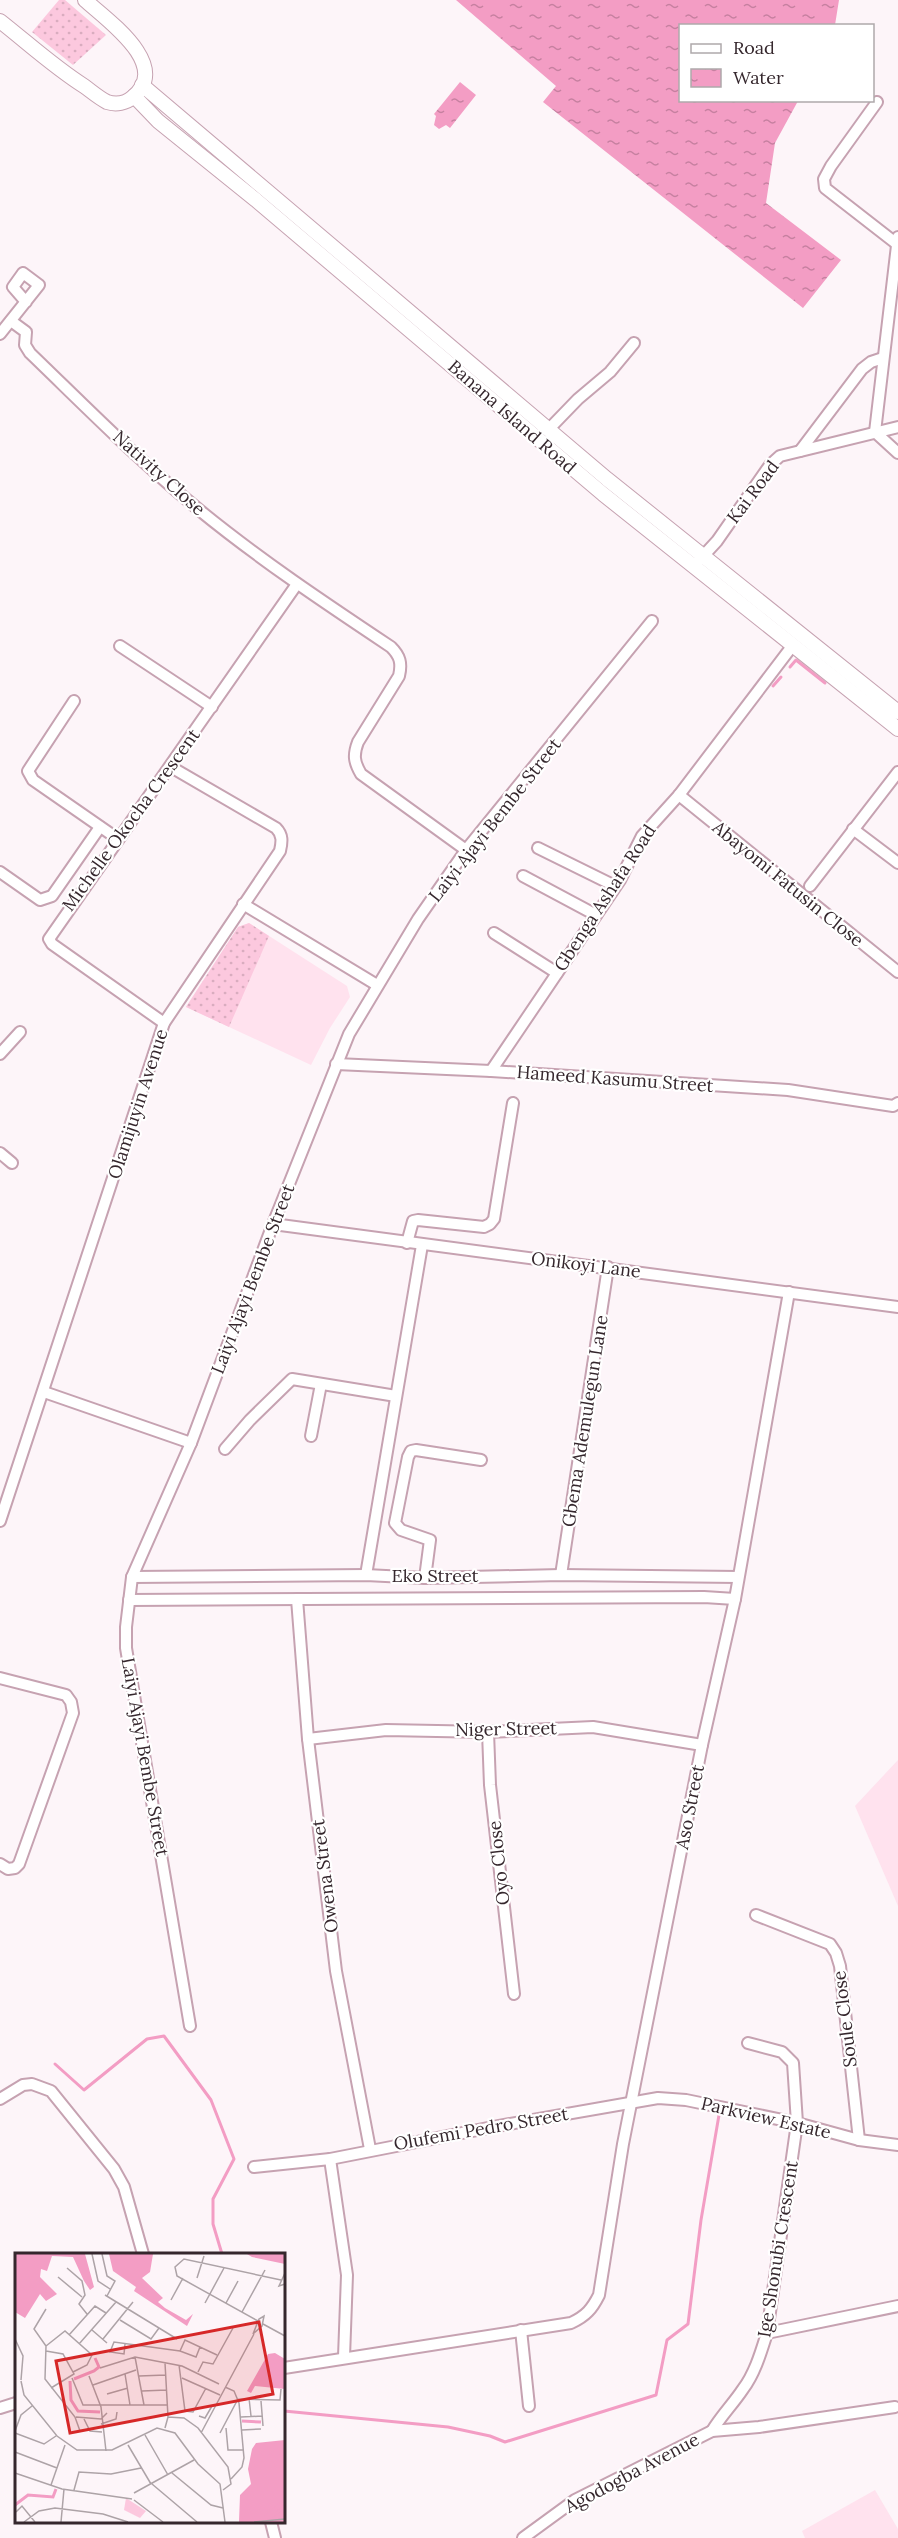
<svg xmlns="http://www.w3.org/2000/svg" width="898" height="2538" font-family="Lora,serif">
<defs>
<pattern id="grass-dots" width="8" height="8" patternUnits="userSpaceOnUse" patternTransform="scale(1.5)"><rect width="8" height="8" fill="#fcc8de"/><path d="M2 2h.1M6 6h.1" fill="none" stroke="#d9acbf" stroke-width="1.8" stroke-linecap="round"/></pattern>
<pattern id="water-ripples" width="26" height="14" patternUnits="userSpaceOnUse" patternTransform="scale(1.5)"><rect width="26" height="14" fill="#f39dc4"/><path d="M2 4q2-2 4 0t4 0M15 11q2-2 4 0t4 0" fill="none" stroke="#c680a0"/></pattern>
</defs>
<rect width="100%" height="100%" fill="#fdf5f9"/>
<g fill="#ffe2ee">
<polygon points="249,923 347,986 350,997 330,1028 311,1065 186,1007 238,927"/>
<polygon points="898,1760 898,1906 855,1806"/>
<polygon points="875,2490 898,2529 898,2538 805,2538 802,2531"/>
</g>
<g fill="url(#grass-dots)">
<polygon points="59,0 65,0 106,35 73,65 32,32"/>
<polygon points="249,923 269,936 229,1027 186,1007 238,927"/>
</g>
<g fill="url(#water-ripples)">
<polygon points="456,0 839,0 835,25 680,26 680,100 798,101 775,143 766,203 841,260 803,308 543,102 556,86"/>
<polygon points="460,82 476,95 450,128 446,125 439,129 434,125 436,116 434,114"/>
</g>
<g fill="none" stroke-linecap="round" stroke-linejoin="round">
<g stroke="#f39dc4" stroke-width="3">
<polyline points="790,667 796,660 825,683"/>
<polyline points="773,686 781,677"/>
<polyline points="55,2064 84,2090 147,2039 164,2036 211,2100 234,2159 213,2199 213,2224 222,2254"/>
<polyline points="284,2411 448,2427 490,2436 505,2442 656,2395 667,2340 688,2324 701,2220 719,2115"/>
</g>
<g stroke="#c6a2b1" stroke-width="14">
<g id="minor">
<polyline points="877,102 831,166 824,179 825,188 897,244"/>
<polyline points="898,237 875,432 898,453"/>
<path d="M11,321L26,332L25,345L30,353C85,406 138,460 198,509C259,559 325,603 391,647C400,656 402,663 399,676L358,742C353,755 354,762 361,774L466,850"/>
<polyline points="0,334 39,285 23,273 13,287 26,302"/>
<polyline points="548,430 578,399 610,372 634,343"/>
<polyline points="800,451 862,369 871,362 883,358"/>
<polyline points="694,566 717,541 770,465 780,456 898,427"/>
<polyline points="120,646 212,707"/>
<polyline points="74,701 28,771 33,780 118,839"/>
<polyline points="679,795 898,972"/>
<polyline points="853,829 898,863"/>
<polyline points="538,848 615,886"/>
<polyline points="0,872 40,900 52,896 100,827"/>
<polyline points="523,876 596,915"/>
<polyline points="810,886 898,772"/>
<polyline points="243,904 377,985"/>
<polyline points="494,933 557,973"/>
<polyline points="164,1023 52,944 49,939 297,584"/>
<polyline points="0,1054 20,1032"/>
<polyline points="336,1064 491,1071 788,1090 893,1106 898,1103"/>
<polyline points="491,1071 620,880 642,836 679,795 793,645"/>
<polyline points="0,1153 12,1163"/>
<polyline points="273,1224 898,1307"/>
<polyline points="407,1243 413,1221 418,1220 484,1227 490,1224 494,1219 513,1103"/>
<polyline points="44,1392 191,1443"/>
<polyline points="311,1436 321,1384"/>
<polyline points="225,1449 250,1420 292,1379 396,1396"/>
<path d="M0,1521L164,1023L280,851C282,842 283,835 276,828L171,767"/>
<polyline points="366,1575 422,1245"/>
<polyline points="561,1575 608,1267"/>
<polyline points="132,1577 366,1575 425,1578 561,1575 738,1577"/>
<polyline points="425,1578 430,1540 401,1530 395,1523 408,1457 411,1451 416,1450 481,1460"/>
<polyline points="297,1599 308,1739 336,1971 370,2149"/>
<polyline points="129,1600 704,1597 735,1599"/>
<polyline points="0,1678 66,1695 71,1702 73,1713 19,1864 15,1868 8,1869 0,1864"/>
<polyline points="488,1732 490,1785 514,1994"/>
<polyline points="308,1739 386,1730 488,1732 593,1727 702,1745"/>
<polyline points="756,1915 830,1944 836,1953 840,1966 859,2140"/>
<polyline points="190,2026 126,1648 126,1627 132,1577 191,1443 273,1224 349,1034 418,919 466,850 652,621"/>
<polyline points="0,2099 23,2085 32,2084 51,2091 114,2169 124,2187 143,2254"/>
<polyline points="330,2159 347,2275 344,2357"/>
<polyline points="254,2167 330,2159 498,2126 658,2098 686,2100 797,2123 859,2140 898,2145"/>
<polyline points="521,2330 529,2406"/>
<polyline points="767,2333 898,2306"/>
<path d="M284,2368L571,2323C586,2316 592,2309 599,2295L623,2144L702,1745L735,1599L789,1292"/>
<polyline points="0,2408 16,2403"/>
<path d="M712,2431C721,2416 733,2404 743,2389C755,2373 761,2352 767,2333L797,2123L793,2063L782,2052L748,2043"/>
<polyline points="271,2522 275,2538"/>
<polyline points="523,2538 575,2500 712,2431 759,2427 895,2407"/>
</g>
</g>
<g stroke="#c6a2b1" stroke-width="16">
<g id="tertiary">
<path d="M0,21C28,43 54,67 84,86C91,91 99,98 107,102C116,105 126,103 133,97C172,65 107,20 85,0"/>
<polyline points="142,85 607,479 898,712"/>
<polyline points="134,96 158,121 256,200 603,494 898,729"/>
</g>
</g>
<use href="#minor" stroke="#fff" stroke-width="10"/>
<use href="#tertiary" stroke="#fff" stroke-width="14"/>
</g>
<g text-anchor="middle" stroke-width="4.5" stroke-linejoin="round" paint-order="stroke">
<g font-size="18" fill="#35272d" stroke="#fff">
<text transform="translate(512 417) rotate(41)" y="6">Banana Island Road</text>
<text transform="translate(159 473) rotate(42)" y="6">Nativity Close</text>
<text transform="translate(753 492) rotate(-53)" y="6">Kai Road</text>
<text transform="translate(131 820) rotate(-54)" y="6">Michelle Okocha Crescent</text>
<text transform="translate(495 820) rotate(-52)" y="6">Laiyi Ajayi Bembe Street</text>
<text transform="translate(788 884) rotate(39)" y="6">Abayomi Fatusin Close</text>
<text transform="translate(605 898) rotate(-57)" y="6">Gbenga Ashafa Road</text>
<text transform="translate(615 1079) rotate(4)" y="6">Hameed Kasumu Street</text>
<text transform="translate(138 1104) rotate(-72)" y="6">Olamijuyin Avenue</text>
<text transform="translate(586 1265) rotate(7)" y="6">Onikoyi Lane</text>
<text transform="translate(253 1279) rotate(-69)" y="6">Laiyi Ajayi Bembe Street</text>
<text transform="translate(585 1421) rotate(-81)" y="6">Gbema Ademulegun Lane</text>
<text x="435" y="1582">Eko Street</text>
<text transform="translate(506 1729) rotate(-1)" y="6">Niger Street</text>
<text transform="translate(145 1757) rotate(80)" y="6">Laiyi Ajayi Bembe Street</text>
<text transform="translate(690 1807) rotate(-79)" y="6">Aso Street</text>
<text transform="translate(499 1863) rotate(-96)" y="6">Oyo Close</text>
<text transform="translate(325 1876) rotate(-97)" y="6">Owena Street</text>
<text transform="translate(845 2019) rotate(-97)" y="6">Soule Close</text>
<text transform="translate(766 2118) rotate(13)" y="6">Parkview Estate</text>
<text transform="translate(481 2129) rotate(-10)" y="6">Olufemi Pedro Street</text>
<text transform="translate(778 2249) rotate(-81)" y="6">Ige Shonubi Crescent</text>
<text transform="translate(632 2473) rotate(-28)" y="6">Agodogba Avenue</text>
</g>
</g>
<g transform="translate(15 2253)">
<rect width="270" height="270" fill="#fdf5f9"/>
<path d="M111,245L131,258L125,265L109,257Z" fill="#fcc8de"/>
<path d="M0,1H70L79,34L75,37L69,28L58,4L37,3L32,18L26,16L25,24L42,41L31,48L25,41L10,65L0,59ZM94,1H138L135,19L127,25L148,45L143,49L150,55L171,67L178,61L172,73L119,38L121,34L98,18ZM232,1H270V11L237,4ZM260,100L270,106V136L240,133L236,140L232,138L253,101ZM270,187V269H224L225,242L236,231L233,216L237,196L241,190Z" fill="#f39dc4"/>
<path fill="none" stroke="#f39dc4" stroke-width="3" d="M59,126L79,118L84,114L80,105M55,128L56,147L63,158L85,159M227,168L246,169M0,252L13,242L38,244L41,236M249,265L270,247M250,265L270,249M254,265L270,254"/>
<path fill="none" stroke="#ada3a7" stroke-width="1.5" d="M77,1L83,28L95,36M87,1L92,23L100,28L92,43M52,15L67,28L70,42L64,51L72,61M270,20L264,33L270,31M43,24L67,44M182,25L189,3M90,42L162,86M156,47L168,25M190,50L209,15M211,50L223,28M31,56L19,76L31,93L30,126L60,164L65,178M227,59L250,17M249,63L247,73L238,81L244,66ZM105,67L136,86L144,75M243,68L162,23L160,14L169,6L266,27M248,71L270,83M77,77L92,90M54,82L80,53L91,60M0,86L8,103L6,127M88,86L118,49M64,91L101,49M110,91L109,101L95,99L99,89L165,98L181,104L185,94M31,93L50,78L77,102L72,112L58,119M31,98L48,101L59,121L36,135M165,98L170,87L202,102M120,104L129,152M150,110L153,164M164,112L170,158L178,159L191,135M85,115L120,104L167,113L204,131M183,119L188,109L198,111L218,75M110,121L115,152M74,123L86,154L91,198M124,123L151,122M57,125L68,152H153M167,125L205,142M6,128L9,142L42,183L62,197H97L142,175L160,180L183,211L205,231L210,269M78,132L121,117M210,134L219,138L224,150L229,205L227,214L216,226M127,138L152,137M92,141L113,135M234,145L236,163M246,148L248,173M184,163L190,165L197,153M61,164L86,166L92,160M226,164L247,163M69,166L75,178L87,179M86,171L101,166L102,159M150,175L153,164L169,165L183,175L213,214L216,231L208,237M211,175L213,197H229M227,177L246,176M0,178L6,162L17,153M0,180L29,191L41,183M186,180L239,81M205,180L223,146L265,147L266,136M130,182L153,222M113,192L136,231M0,199L42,215M0,220L47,236L117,246M157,220L196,252L208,255M137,231L182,269M36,232L50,192M59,237L64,219L96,221L126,215M119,240L179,207M119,247L148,269M1,259L7,253L20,269M9,269L24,258L40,255L88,261L113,269M46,269L49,236M239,269L270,266"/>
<path fill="#d62828" fill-opacity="0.15" stroke="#d62828" stroke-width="3" d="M244,69L258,141L55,180L41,108Z"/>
<rect width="270" height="270" fill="none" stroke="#35272d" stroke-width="3"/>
</g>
<rect x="679" y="24" width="195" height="78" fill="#ffffff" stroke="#aea9ab" stroke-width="1.5"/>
<rect x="691" y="44" width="30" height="9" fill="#ffffff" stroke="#aea9ab" stroke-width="1.5"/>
<text x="733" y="54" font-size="18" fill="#35272d">Road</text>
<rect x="691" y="69" width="30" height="18" fill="url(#water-ripples)" stroke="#aea9ab" stroke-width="1.5"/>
<text x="733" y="84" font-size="18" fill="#35272d">Water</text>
</svg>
